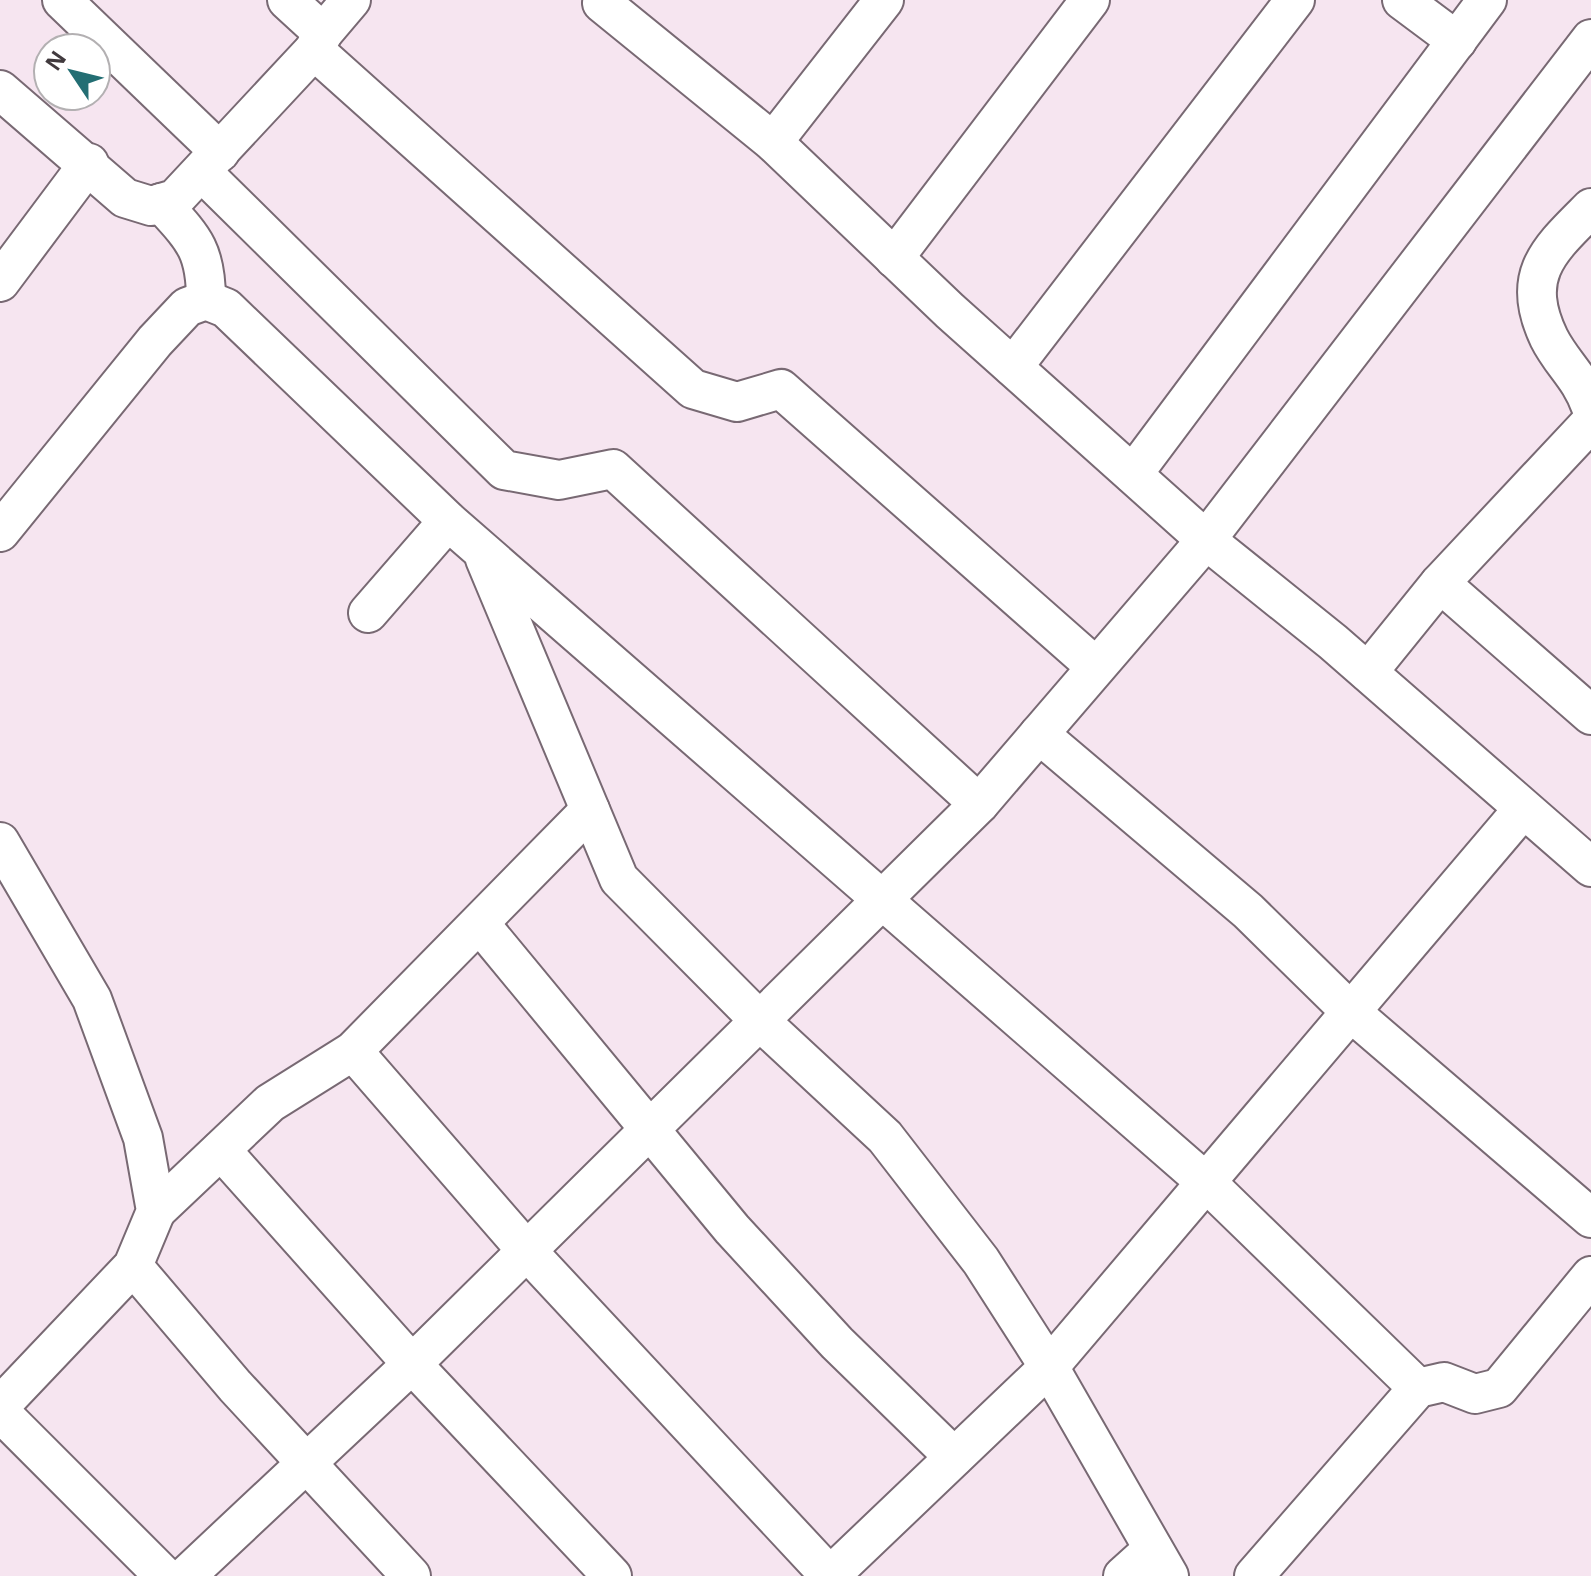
<svg xmlns="http://www.w3.org/2000/svg" width="1591" height="1576" font-family="'Noto Sans',sans-serif">
<rect width="100%" height="100%" fill="#f6e5f0"/>
<g fill="none" stroke-linecap="round" stroke-linejoin="round">
<g stroke="#786973" stroke-width="42">
<g id="street">
<polyline points="62,0 220,152"/>
<polyline points="287,0 323,33"/>
<polyline points="1402,0 1457,41"/>
<polyline points="602,3 773,142 950,311 1206,540 1333,642 1591,867"/>
<polyline points="314,50 693,389 737,402 781,389 1096,667"/>
<polyline points="0,90 125,198 151,206 175,199 314,50 323,33 351,0"/>
<polyline points="773,142 884,0"/>
<polyline points="202,172 504,470 559,480 613,469 979,804"/>
<path d="M161,203C194,239 206,250 206,300"/>
<path d="M1591,208C1549,250 1519,275 1549,338C1562,364 1580,376 1591,407"/>
<polyline points="894,258 1090,0"/>
<polyline points="0,282 89,163"/>
<polyline points="1013,367 1295,0"/>
<polyline points="1133,474 1487,0"/>
<polyline points="0,532 155,341 187,307 206,300 226,308 448,521 1208,1184 1418,1388"/>
<polyline points="485,559 619,879 760,1021 885,1137 981,1261 1049,1367 1169,1576"/>
<polyline points="1440,583 1591,715"/>
<polyline points="368,613 448,521"/>
<polyline points="1368,672 1440,583 1591,422"/>
<polyline points="1039,734 1248,911 1352,1013 1591,1218"/>
<polyline points="0,842 92,999 143,1138 156,1211 133,1266 0,1406"/>
<polyline points="480,924 732,1229 837,1343 954,1457"/>
<polyline points="353,1051 527,1251 830,1576"/>
<polyline points="221,1150 412,1364 612,1576"/>
<polyline points="156,1211 270,1103 353,1051 590,810"/>
<polyline points="133,1266 235,1386 411,1576"/>
<polyline points="0,1412 164,1576"/>
<polyline points="186,1576 412,1364 979,804 1206,540 1591,39"/>
<polyline points="830,1576 1049,1367 1523,809"/>
<polyline points="1123,1576 1153,1549"/>
<polyline points="1254,1576 1418,1388 1444,1382 1475,1394 1499,1388 1591,1276"/>
</g>
</g>
<use href="#street" stroke="#fff" stroke-width="38"/>
</g>
<g transform="translate(72 72) rotate(305)"><circle r="38" fill="#ffffff" stroke="#b3b0b2" stroke-width="2"/>
<path d="M0-6L14 30L0 20L-14 30Z" fill="#236e73"/>
<text y="-12" font-size="22" font-weight="bold" text-anchor="middle" fill="#413a3e">N</text>
</g>
</svg>
